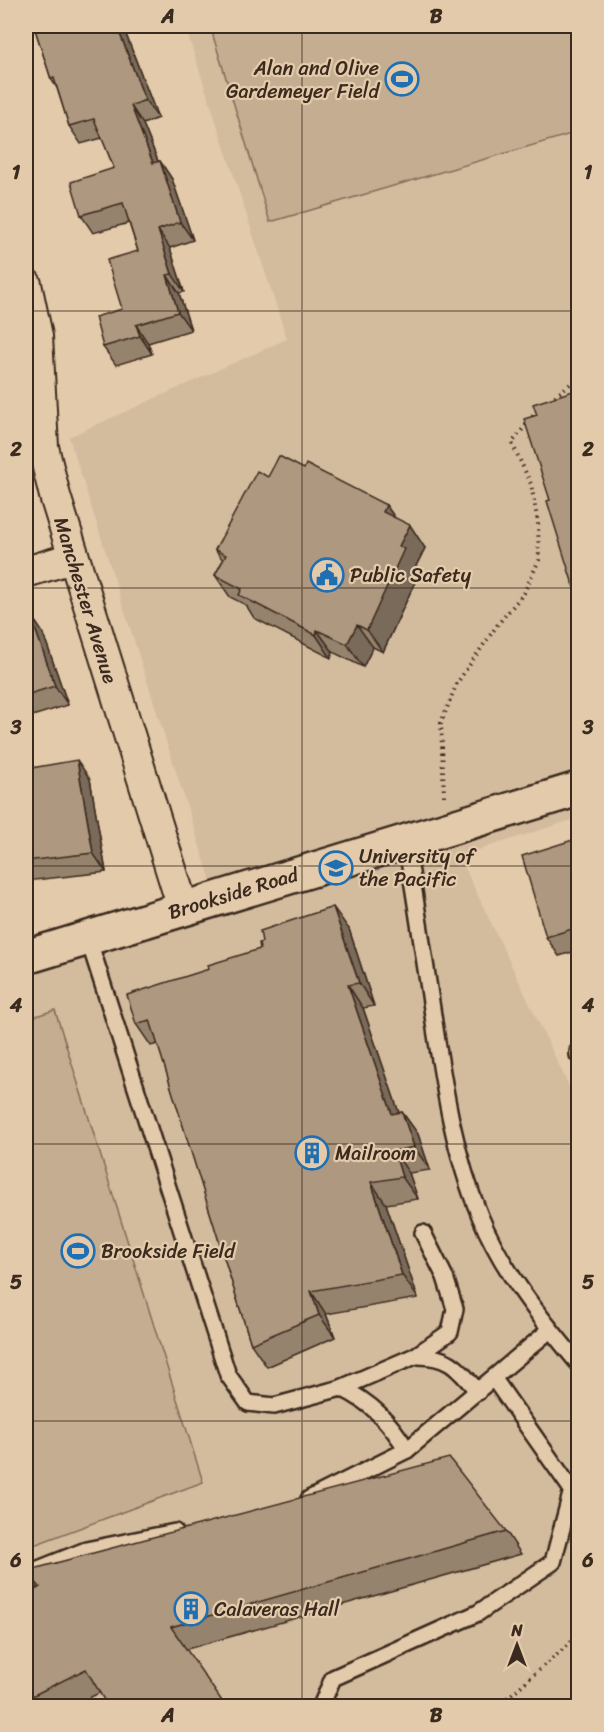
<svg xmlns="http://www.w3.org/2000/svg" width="604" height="1732" font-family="Sriracha,sans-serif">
<rect width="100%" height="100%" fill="#e3caab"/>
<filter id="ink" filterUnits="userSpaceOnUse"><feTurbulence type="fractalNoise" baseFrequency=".0167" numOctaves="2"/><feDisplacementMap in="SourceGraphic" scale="12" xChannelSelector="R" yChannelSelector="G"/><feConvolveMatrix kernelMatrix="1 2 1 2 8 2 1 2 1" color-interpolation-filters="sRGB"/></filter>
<g filter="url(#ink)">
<polygon fill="#d3bb9e" points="185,26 578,26 578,818 459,856 578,1105 578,1706 26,1706 26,942 211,881 69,437 287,339"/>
<g fill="#c5ad91" stroke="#806c58" stroke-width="1.5">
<polygon points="210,26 578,26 578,132 270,222"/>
<polygon points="55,1010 203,1482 26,1548 26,1019"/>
</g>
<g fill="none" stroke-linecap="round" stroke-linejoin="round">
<g stroke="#3b2a1e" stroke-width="20">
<g id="lane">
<path d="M406,842C416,902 425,962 434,1022C444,1087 454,1154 480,1216C502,1270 541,1319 578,1363"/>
<polyline points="88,938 228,1375 248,1403 274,1406 341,1388 415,1356 450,1332 455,1309 445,1277 423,1233"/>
<polyline points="578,1051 578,1055"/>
<path d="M415,1356C449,1355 458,1368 478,1392"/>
<path d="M341,1388C371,1402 390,1422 407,1450"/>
<polyline points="309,1499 407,1450 550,1330"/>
<polyline points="26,1574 86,1550 175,1532"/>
<polyline points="321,1706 333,1678 478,1613 553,1562 572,1490 494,1379"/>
</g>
</g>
<g stroke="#3b2a1e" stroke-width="34">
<g id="street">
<polyline points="26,284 37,336 43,447 55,496 183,908"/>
<polyline points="26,572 72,558"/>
</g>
</g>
<g stroke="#3b2a1e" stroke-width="38">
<polyline id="secondary" points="26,957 578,789"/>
</g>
<g stroke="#3b2a1e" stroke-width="4" stroke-dasharray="1.5 4.5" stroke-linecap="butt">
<polyline points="550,400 578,378"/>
<polyline points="444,796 441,723 457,683 498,624 524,593 539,560 538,523 531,484 512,443 539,408"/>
<polyline points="498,1706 578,1636"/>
</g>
<use href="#lane" stroke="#e3caab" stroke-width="15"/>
<use href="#street" stroke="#e3caab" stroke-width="30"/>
<use href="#secondary" stroke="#e3caab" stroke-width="33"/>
</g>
<g fill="#96836e" stroke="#3b2a1e" stroke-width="1.5">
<polygon points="34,26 120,26 125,32 158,118 143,124 158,161 160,161 172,179 193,240 170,248 184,292 179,293 191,330 148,343 152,354 116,365 103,347 122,309 138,251 129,223 93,233 81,215 114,168 102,138 81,144 69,126 57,88 51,79"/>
<polygon points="304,469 386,505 395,518 425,548 416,566 420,571 383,652 373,647 363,667 333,652 331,658 254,618 246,605 230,597 215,575 223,560 215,550 268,477"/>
<polygon points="30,614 43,633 68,705 26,718 26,616"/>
<polygon points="26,769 90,779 106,872 26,881"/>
<polygon points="579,838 579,950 559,956 546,937"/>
<polygon points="349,929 374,1006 363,1008 399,1113 402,1112 418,1134 430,1170 409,1173 418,1199 386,1204 418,1298 326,1314 335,1337 267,1367 251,1344 158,1044 151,1046 136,1024 209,969 260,949 262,942"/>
<polygon points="506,1531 521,1554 187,1649 71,1707 26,1707 26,1595 38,1588 26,1571"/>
</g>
<g fill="#7a6a5a" stroke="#3b2a1e" stroke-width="1.5">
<polygon points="117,26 120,26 125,32 158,118 145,100"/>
<polygon points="131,106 143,124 166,181 153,163"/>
<polygon points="160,161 172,179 193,240 180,222"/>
<polygon points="158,230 170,248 184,292 172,274"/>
<polygon points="167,275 179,293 191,330 178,312"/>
<polygon points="136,325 148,343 152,354 140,336"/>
<polygon points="386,505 402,528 383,512"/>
<polygon points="410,525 425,548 416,566 420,571 383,652 367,630 399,546"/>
<polygon points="30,614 43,633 68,705 55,686"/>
<polygon points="357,625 373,647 363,667 347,644"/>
<polygon points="317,630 333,652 331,658 316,635"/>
<polygon points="77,760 90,779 106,872 93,853"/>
<polygon points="333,907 349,929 374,1006 359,983"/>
<polygon points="348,985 363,1008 407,1136 392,1114"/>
<polygon points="402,1112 418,1134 430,1170 414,1147"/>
<polygon points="394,1151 409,1173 418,1199 402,1177"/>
<polygon points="371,1182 386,1204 418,1298 402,1275"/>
<polygon points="311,1291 326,1314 335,1337 319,1315"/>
</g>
<g fill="#af9880" stroke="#3b2a1e" stroke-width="1.5">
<polygon points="34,26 117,26 145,100 131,106 153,163 160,161 180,222 158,230 172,274 167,275 178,312 136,325 140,336 103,347 95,317 122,309 107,260 138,251 123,203 81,215 71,182 114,168 94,119 69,126 54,78 51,79"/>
<polygon points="579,389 579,604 547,501 550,500 524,419 537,415 533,404"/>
<polygon points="279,456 304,469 306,464 386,505 383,512 410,525 399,546 404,549 367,630 357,625 347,644 317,630 316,635 239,595 242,589 215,575 226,555 215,550 257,471 268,477"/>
<polygon points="30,614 55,686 26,695 26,616"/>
<polygon points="77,760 93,853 26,861 26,769"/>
<polygon points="579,838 579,927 546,937 522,856"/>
<polygon points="333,907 359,983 348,985 392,1114 402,1112 414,1147 394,1151 402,1177 371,1182 402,1275 311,1291 319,1315 251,1344 150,1020 136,1024 127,995 209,969 208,965 260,949 259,943 262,942 260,931"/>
<polygon points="449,1458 506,1531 171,1627 226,1707 108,1707 86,1669 26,1699 26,1595 40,1587 26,1571"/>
</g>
</g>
<path fill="none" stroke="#3b2a1e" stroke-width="1.5" stroke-opacity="0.55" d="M302,26V1706M26,311H578M26,588H578M26,866H578M26,1144H578M26,1421H578"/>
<defs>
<g id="stadium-ring" transform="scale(1.725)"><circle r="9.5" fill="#e3caab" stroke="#1f6fb2" stroke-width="1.5"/><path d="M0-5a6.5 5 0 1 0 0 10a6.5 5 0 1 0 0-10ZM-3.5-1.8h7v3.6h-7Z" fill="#1f6fb2"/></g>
<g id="civic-ring" transform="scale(1.725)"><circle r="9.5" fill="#e3caab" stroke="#1f6fb2" stroke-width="1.5"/><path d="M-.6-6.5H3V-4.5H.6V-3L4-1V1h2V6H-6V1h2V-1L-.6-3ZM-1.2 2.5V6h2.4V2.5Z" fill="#1f6fb2"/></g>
<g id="university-ring" transform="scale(1.725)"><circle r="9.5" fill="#e3caab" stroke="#1f6fb2" stroke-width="1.5"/><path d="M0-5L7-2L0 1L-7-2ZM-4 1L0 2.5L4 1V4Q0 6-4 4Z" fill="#1f6fb2"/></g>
<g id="building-ring" transform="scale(1.725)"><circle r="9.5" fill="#e3caab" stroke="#1f6fb2" stroke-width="1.5"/><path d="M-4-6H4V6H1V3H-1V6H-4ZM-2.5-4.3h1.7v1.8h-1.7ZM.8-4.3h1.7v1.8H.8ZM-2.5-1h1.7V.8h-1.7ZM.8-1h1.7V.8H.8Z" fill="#1f6fb2"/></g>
</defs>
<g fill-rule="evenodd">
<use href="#stadium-ring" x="402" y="79"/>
<use href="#civic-ring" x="327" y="575"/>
<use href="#university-ring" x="336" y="868"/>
<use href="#building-ring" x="312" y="1153"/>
<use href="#stadium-ring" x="78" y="1251"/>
<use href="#building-ring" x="191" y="1609"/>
</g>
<g text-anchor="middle" stroke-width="4.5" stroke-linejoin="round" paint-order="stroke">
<g font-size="20" fill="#3b2a1e" stroke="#e3caab" text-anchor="start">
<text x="379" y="75" text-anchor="end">Alan and Olive<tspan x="379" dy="23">Gardemeyer Field</tspan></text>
<text x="350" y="582">Public Safety</text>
<text x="359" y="863">University of<tspan x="359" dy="23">the Pacific</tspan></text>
<text x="335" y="1160">Mailroom</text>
<text x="101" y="1258">Brookside Field</text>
<text x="214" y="1616">Calaveras Hall</text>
</g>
<g font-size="20" fill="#3b2a1e" stroke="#e3caab">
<text transform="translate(86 600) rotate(73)" y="7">Manchester Avenue</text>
<text transform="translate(233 893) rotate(-17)" y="7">Brookside Road</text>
</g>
</g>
<rect width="604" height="1732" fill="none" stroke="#e3caab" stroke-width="66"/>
<g transform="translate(517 1645)" stroke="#e3caab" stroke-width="4.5" paint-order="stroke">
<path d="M0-4.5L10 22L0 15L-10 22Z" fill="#3b2a1e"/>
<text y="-9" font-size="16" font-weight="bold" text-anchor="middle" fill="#3b2a1e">N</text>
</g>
<rect x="33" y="33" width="538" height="1666" fill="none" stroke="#3b2a1e" stroke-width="2"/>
<g font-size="20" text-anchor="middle" font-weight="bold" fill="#3b2a1e">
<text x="168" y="23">A</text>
<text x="436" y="23">B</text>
<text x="16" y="179">1</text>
<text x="588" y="179">1</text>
<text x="16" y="456">2</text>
<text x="588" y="456">2</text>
<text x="16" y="734">3</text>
<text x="588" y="734">3</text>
<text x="16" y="1012">4</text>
<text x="588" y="1012">4</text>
<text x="16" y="1289">5</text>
<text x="588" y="1289">5</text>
<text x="16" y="1567">6</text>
<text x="588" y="1567">6</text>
<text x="168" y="1722">A</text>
<text x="436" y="1722">B</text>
</g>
</svg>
